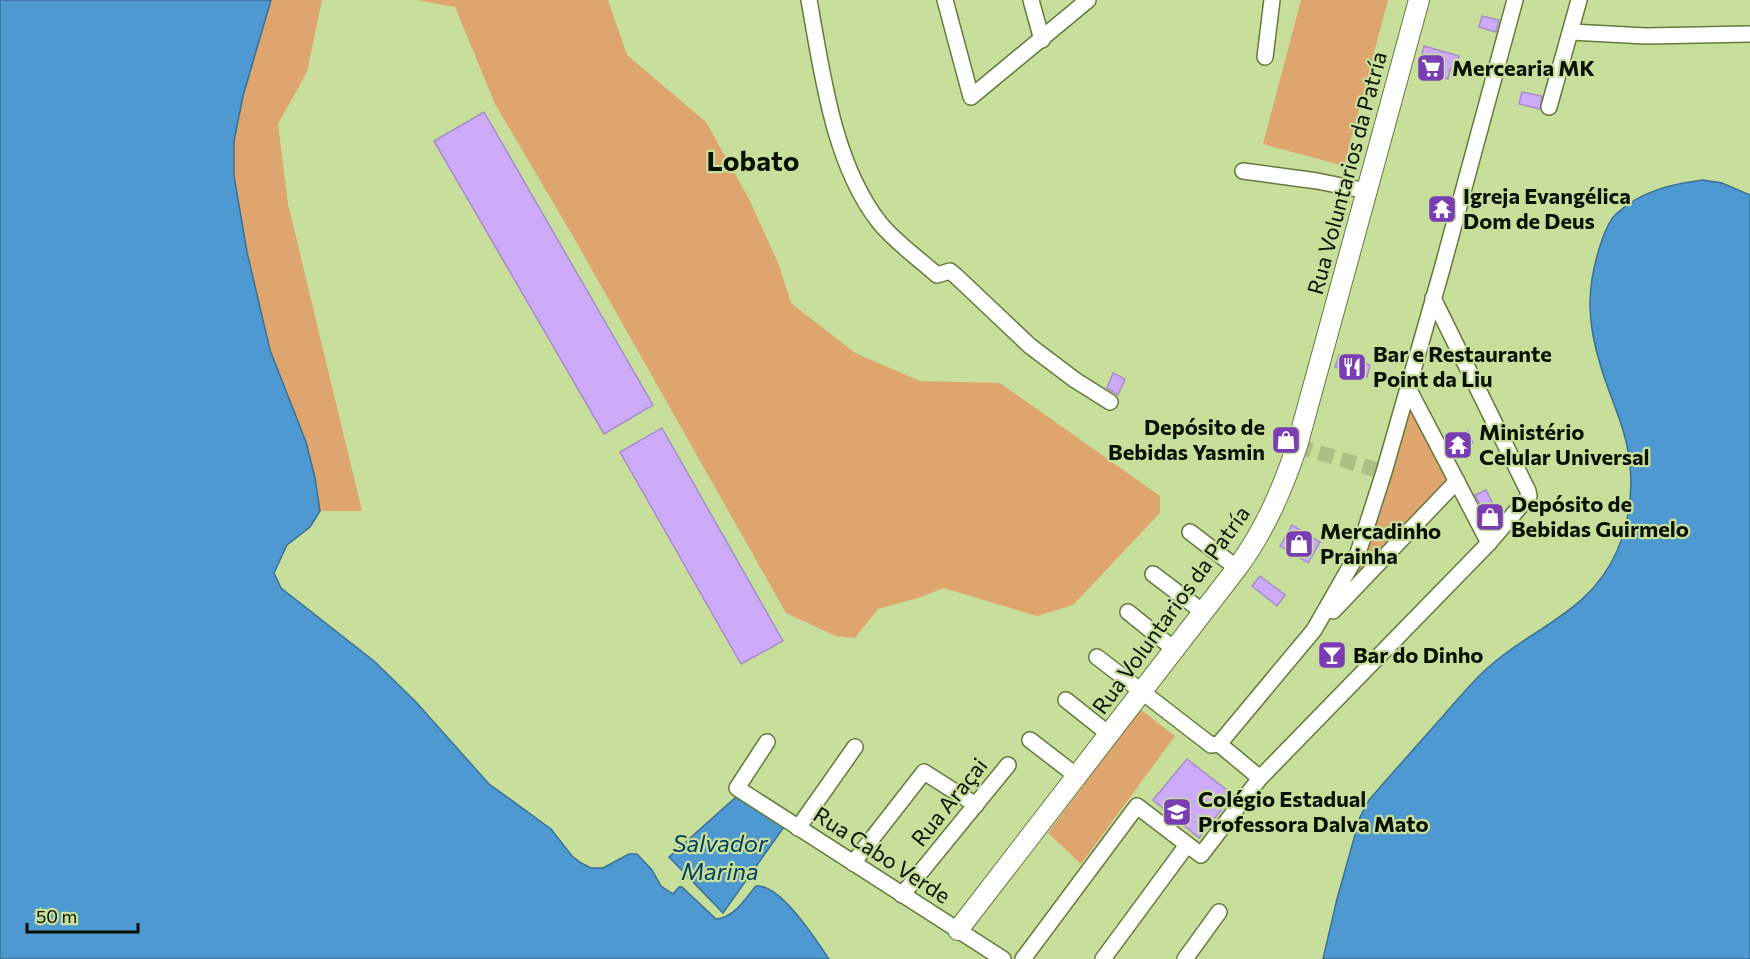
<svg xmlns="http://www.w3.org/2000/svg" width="1750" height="959" font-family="Commissioner,sans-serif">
<rect width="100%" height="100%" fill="#c8df9c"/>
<g fill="#dea56f">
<polygon points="271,0 322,0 307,72 278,124 288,204 362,511 320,511 315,478 306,442 270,350 247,252 234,176 234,141 243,96"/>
<polygon points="417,0 608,0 627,55 706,122 749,199 779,265 791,303 855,353 920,381 1000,383 1160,496 1160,513 1073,605 1037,616 944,588 918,598 878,609 855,638 836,636 786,613 574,238 495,104 455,7"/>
<polygon points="1301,0 1388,0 1344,166 1263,144"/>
<polygon points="1411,401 1453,481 1355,581 1349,577"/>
<polygon points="1140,709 1175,736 1081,864 1048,833"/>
</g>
<g fill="#4e99d2" stroke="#3a7093" stroke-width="1.5">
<path d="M0,0H271L243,96L234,141V176L247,252L270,350L306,442L315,478L320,511L310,527L287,545L274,573L281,588L374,661L416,702L489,784L551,829L572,856L581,863L591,868H603L629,854H637L652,870L661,886L673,894L679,887H682L716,919C734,918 745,899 756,886C781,884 816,940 829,959H0Z"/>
<path d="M1703,180L1722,183L1750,195V959H1323L1337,899L1360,817L1369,800C1394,771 1419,743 1444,715C1459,698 1474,679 1491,665C1537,625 1590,612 1617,551C1628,525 1633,494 1630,466C1627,429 1611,401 1601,367C1587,323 1586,289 1600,246C1603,236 1608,222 1616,214C1641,191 1671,184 1703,180Z"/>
<polygon points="736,797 784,827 723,913 669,857"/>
</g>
<g fill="#cdabf8" stroke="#a88dca" stroke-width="1.5">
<polygon points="1482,16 1499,20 1496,32 1479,27"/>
<polygon points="1424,46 1459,56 1455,70 1450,69 1448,79 1418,70"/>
<polygon points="1522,92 1542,96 1540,109 1519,104"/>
<polygon points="484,112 653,405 604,434 434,141"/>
<polygon points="1436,201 1449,205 1446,216 1432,212"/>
<polygon points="1339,355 1370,365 1367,377 1335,367"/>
<polygon points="1113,373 1125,379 1118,395 1107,388"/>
<polygon points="662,428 783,641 741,664 620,452"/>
<polygon points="1468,431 1473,443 1452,452 1446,440"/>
<polygon points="1486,490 1499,516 1492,525 1475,495"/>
<polygon points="1292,525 1320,542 1308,563 1280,546"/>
<polygon points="1260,576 1285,595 1277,606 1252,586"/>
<polygon points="1187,759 1233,795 1199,838 1153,800"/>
</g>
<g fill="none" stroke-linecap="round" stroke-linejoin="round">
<polyline stroke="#acc085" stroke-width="15" stroke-dasharray="15 8" stroke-linecap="butt" points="1297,446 1384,472"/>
<g stroke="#657a3b" stroke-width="18">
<g id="minor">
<path d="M809,0C822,72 833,163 879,222C895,242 918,258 937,275L950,271L956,276L1030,346L1075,380L1110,402"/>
<polyline points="945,0 971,97 1088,0"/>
<polyline points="1031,0 1042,40"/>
<polyline points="1571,32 1646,36 1750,34"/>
<polyline points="1265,57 1272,0"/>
<polyline points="1549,107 1579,0"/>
<polyline points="1243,171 1317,181 1367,191"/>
<polyline points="1408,388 1489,543"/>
<polyline points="1190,532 1237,568"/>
<polyline points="1153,574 1203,612"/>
<polyline points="1333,611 1457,481"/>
<polyline points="1128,612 1174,649"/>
<polyline points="1097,657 1211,745 1219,744 1260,778"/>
<polyline points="1066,700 1110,735"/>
<polyline points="1030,740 1078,777"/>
<polyline points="767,742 737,788 1003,959"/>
<polyline points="1219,744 1314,630 1358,553 1384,472 1442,269 1515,0"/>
<polyline points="798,828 855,747"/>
<polyline points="853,863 924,772 976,805"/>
<polyline points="902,895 1008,765"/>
<polyline points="1023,959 1137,806 1201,855 1260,778 1489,543 1529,496 1528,491 1433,298"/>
<polyline points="1103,959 1187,845"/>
<polyline points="1185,959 1219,912"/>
</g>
</g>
<g stroke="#657a3b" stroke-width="22">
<path id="tertiary" d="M958,930L1237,568C1265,530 1282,490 1297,446L1419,0"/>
</g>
<use href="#minor" stroke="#fff" stroke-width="15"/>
<use href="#tertiary" stroke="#fff" stroke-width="20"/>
</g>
<defs>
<g id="supermarket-square" transform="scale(1.5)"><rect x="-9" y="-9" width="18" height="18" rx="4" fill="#7a3db3" stroke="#c8df9c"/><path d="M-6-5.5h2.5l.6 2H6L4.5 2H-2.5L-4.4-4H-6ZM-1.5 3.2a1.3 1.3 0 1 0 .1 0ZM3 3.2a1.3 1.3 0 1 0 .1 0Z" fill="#fff"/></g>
<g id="temple-square" transform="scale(1.5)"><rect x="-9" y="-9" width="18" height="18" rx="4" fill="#7a3db3" stroke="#c8df9c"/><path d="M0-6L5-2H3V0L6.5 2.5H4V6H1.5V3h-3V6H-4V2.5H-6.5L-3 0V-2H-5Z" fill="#fff"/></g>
<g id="restaurant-square" transform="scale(1.5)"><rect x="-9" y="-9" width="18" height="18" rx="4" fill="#7a3db3" stroke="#c8df9c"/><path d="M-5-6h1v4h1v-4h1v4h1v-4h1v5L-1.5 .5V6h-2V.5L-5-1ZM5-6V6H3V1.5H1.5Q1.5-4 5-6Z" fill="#fff"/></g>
<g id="shop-square" transform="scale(1.5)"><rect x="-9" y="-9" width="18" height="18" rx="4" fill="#7a3db3" stroke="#c8df9c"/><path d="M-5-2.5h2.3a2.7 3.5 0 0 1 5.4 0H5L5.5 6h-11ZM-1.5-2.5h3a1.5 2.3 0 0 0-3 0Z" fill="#fff"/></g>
<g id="bar-square" transform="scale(1.5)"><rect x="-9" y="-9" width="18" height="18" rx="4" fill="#7a3db3" stroke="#c8df9c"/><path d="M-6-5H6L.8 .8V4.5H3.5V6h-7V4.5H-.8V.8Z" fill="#fff"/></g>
<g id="school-square" transform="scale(1.5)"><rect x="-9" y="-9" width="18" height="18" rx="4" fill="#7a3db3" stroke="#c8df9c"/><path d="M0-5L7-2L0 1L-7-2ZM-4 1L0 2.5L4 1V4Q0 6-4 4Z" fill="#fff"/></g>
</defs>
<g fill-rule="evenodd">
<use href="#supermarket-square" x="1431" y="68"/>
<use href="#temple-square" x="1442" y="209"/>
<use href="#restaurant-square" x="1352" y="367"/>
<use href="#shop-square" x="1286" y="440"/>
<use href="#temple-square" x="1458" y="445"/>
<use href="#shop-square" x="1490" y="517"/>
<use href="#shop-square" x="1299" y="544"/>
<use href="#bar-square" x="1332" y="655"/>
<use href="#school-square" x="1177" y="812"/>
</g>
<g text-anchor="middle" stroke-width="4.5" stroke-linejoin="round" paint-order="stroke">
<g font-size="22" font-weight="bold" fill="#0a1100" stroke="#c8df9c" text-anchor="start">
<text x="1452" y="76">Mercearia MK</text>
<text x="1463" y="204">Igreja Evangélica<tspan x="1463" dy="25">Dom de Deus</tspan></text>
<text x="1373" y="362">Bar e Restaurante<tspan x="1373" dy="25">Point da Liu</tspan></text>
<text x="1265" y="435" text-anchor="end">Depósito de<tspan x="1265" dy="25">Bebidas Yasmin</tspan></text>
<text x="1479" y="440">Ministério<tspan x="1479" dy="25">Celular Universal</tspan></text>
<text x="1511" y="512">Depósito de<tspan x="1511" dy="25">Bebidas Guirmelo</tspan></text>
<text x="1320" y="539">Mercadinho<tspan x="1320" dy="25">Prainha</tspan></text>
<text x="1353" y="663">Bar do Dinho</text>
<text x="1198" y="807">Colégio Estadual<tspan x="1198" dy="25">Professora Dalva Mato</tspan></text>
</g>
<g font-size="22" fill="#0a1100" stroke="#c8df9c">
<text transform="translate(1347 173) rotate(-75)" y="8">Rua Voluntarios da Patría</text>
<text transform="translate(1171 610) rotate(-54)" y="8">Rua Voluntarios da Patría</text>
<text transform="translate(949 802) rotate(-51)" y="8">Rua Araçai</text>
<text transform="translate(882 855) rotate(33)" y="8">Rua Cabo Verde</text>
</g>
<g font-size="24" font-style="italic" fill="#013e63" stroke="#c8df9c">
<text x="720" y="852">Salvador<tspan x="720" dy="28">Marina</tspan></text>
</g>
<g font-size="28" font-weight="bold" fill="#0a1100" stroke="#c8df9c">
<text x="753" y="171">Lobato</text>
</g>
</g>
<path d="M27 923v9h111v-9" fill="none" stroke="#0a1100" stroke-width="3"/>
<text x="36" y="923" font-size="18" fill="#0a1100" stroke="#c8df9c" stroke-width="4.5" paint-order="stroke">50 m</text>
</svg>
